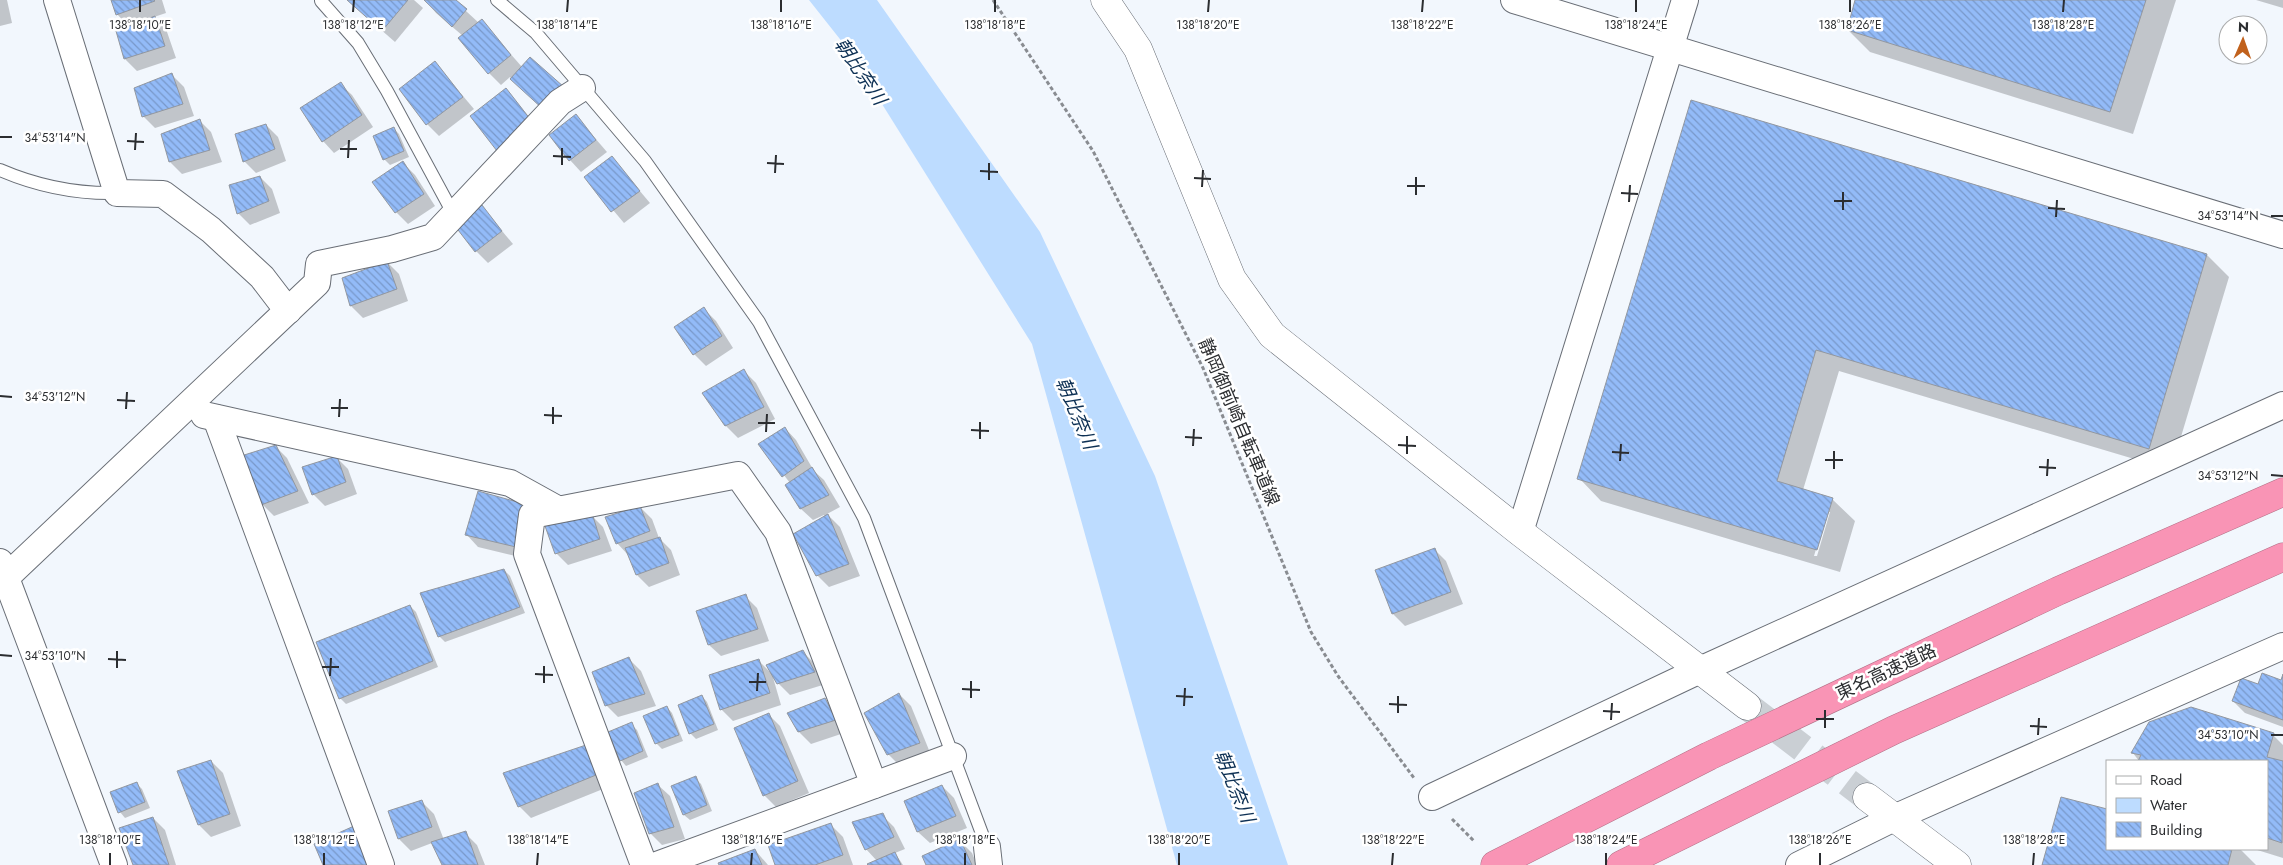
<svg xmlns="http://www.w3.org/2000/svg" width="2283" height="865" font-family="Jost,'Noto Sans JP',sans-serif">
<defs>
<pattern id="building-back-hatch" width="6" height="6" patternUnits="userSpaceOnUse" patternTransform="scale(1.25)"><rect width="6" height="6" fill="#93bbf8"/><path d="M-1 5l2 2M0 0l6 6M5-1l2 2" fill="none" stroke="#7898c9"/></pattern>
</defs>
<rect width="100%" height="100%" fill="#f2f7fd"/>
<polygon fill="#bddcff" points="809,0 877,0 1040,232 1155,476 1288,865 1177,865 1032,344 847,48"/>
<g fill="#0003" fill-rule="evenodd">
<polygon points="0,0 7,0 12,23 0,26"/>
<polygon points="112,0 162,0 166,13 154,17 166,29 176,58 137,71 125,59 118,31 129,27 117,14"/>
<polygon points="414,0 423,8 395,42 348,1"/>
<polygon points="425,0 454,0 479,23 482,21 522,67 523,91 510,77 501,85 489,73 463,36 436,13"/>
<polygon points="1857,0 2176,0 2133,134 1870,52 1848,30"/>
<polygon points="2256,0 2283,0 2283,8"/>
<polygon points="435,63 474,109 439,136 427,124"/>
<polygon points="172,75 184,87 194,116 155,128 143,116"/>
<polygon points="340,84 352,95 373,127 334,153 323,141"/>
<polygon points="506,90 545,136 510,162"/>
<path d="M1692,101L2207,255L2229,277L2171,470L1839,371L1803,490L1832,499L1855,521L1840,572L1601,501L1579,478ZM1827,512H1830L1817,556H1814Z"/>
<polygon points="576,116 607,152 581,172 570,160"/>
<polygon points="199,120 211,132 222,162 182,174 170,162 163,134"/>
<polygon points="266,125 278,137 286,161 256,173 244,161"/>
<polygon points="393,128 399,134 409,157 390,165 384,159"/>
<polygon points="612,158 650,203 624,223 586,178"/>
<polygon points="403,163 415,175 435,206 408,224 396,212"/>
<polygon points="260,177 272,189 280,213 250,225 239,214 231,186"/>
<polygon points="482,207 513,244 488,263 476,251"/>
<polygon points="387,262 399,274 408,301 363,318 351,306 344,278"/>
<polygon points="704,309 716,321 733,348 706,366 694,354"/>
<polygon points="744,371 756,383 775,419 738,438 726,426"/>
<polygon points="785,428 796,440 814,471 824,480 840,507 827,514 840,527 860,576 829,587 817,575 825,517 824,515 813,520 801,509 787,485 790,483 760,444"/>
<polygon points="275,446 287,458 309,503 274,516 262,504"/>
<polygon points="336,457 348,469 357,494 325,506 313,494"/>
<polygon points="479,493 528,559 478,547 467,535"/>
<polygon points="640,507 652,519 659,538 671,550 680,575 649,587 637,575 629,556 617,543"/>
<polygon points="591,515 603,527 612,551 568,565 556,553"/>
<polygon points="1434,549 1446,561 1463,604 1405,626 1393,614 1377,570"/>
<polygon points="504,570 510,576 525,613 445,642 439,636"/>
<polygon points="745,596 757,608 769,641 721,656 709,645"/>
<polygon points="410,606 416,612 438,667 346,704 340,698"/>
<polygon points="803,652 815,664 826,684 790,695 778,683 772,674 781,705 733,721 721,709 758,660 771,673"/>
<polygon points="629,659 641,671 656,706 618,717 606,705"/>
<polygon points="2283,678 2283,727 2245,713 2233,701 2259,686 2282,682"/>
<polygon points="899,694 911,706 931,755 900,766 888,754"/>
<polygon points="702,696 707,702 718,730 696,739 690,733"/>
<polygon points="824,700 836,712 847,732 811,744 799,732"/>
<polygon points="667,707 672,713 683,741 662,749 656,743"/>
<polygon points="768,714 780,726 809,793 776,807 764,795"/>
<polygon points="631,724 637,730 648,757 626,766 621,760"/>
<polygon points="2273,735 2283,745 2283,858 2254,849 2267,849 2267,761 2139,761 2133,753"/>
<polygon points="586,746 608,787 531,818 519,806"/>
<polygon points="211,761 223,773 241,826 211,837 199,825 179,772"/>
<polygon points="695,778 701,784 712,811 690,820 684,815"/>
<polygon points="137,784 142,789 150,808 125,818 120,812"/>
<polygon points="658,785 670,796 685,839 662,845 650,833"/>
<polygon points="942,786 954,798 967,828 930,843 918,832 906,802"/>
<polygon points="422,802 434,814 444,840 465,833 477,845 485,865 443,865 432,843 411,851 399,839 389,812"/>
<polygon points="882,815 894,827 905,849 895,853 903,865 869,865 877,861 866,849"/>
<polygon points="153,818 165,830 176,865 134,865"/>
<polygon points="831,825 843,837 853,865 776,865"/>
<polygon points="960,841 972,853 977,865 927,865"/>
<polygon points="2107,849 2240,849 2256,865 2043,865"/>
<polygon points="755,850 768,865 721,865"/>
</g>
<g fill="url(#building-back-hatch)" stroke="#92979f">
<polygon points="111,0 154,0 155,1 116,15"/>
<polygon points="347,0 408,0 382,31"/>
<polygon points="424,0 456,0 467,9 452,27"/>
<polygon points="1855,0 2146,0 2110,112 1847,30"/>
<polygon points="155,16 165,46 124,59 116,31"/>
<polygon points="482,19 511,55 488,74 458,38"/>
<polygon points="530,57 564,87 544,110 510,79"/>
<polygon points="435,61 463,97 426,125 399,89"/>
<polygon points="172,73 183,104 142,117 134,88"/>
<polygon points="341,82 362,115 322,142 300,108"/>
<polygon points="506,88 534,124 497,151 470,116"/>
<polygon points="1691,100 2207,254 2149,449 1816,350 1777,481 1833,498 1817,550 1577,479"/>
<polygon points="576,114 596,140 569,161 549,135"/>
<polygon points="200,119 210,150 169,162 161,134"/>
<polygon points="266,124 275,149 243,162 235,134"/>
<polygon points="394,127 404,151 383,160 373,136"/>
<polygon points="612,156 640,191 611,212 584,177"/>
<polygon points="403,161 424,194 395,213 372,182"/>
<polygon points="260,176 269,201 237,214 229,185"/>
<polygon points="482,205 502,231 475,252 455,226"/>
<polygon points="387,261 397,289 350,306 342,278"/>
<polygon points="704,307 722,336 693,355 674,327"/>
<polygon points="744,369 764,407 725,426 702,393"/>
<polygon points="785,427 804,461 782,477 758,444"/>
<polygon points="276,445 298,491 261,505 241,456"/>
<polygon points="337,456 346,482 312,495 302,467"/>
<polygon points="812,467 829,495 800,509 785,485"/>
<polygon points="478,491 528,505 516,547 465,535"/>
<polygon points="640,506 650,531 616,544 605,517"/>
<polygon points="592,513 600,539 555,554 545,526"/>
<polygon points="828,514 849,564 816,576 793,534"/>
<polygon points="660,537 669,563 636,575 625,548"/>
<polygon points="1435,548 1451,592 1392,614 1375,570"/>
<polygon points="504,569 520,607 438,637 420,593"/>
<polygon points="746,594 758,629 708,645 696,611"/>
<polygon points="410,605 433,661 339,699 316,642"/>
<polygon points="803,650 815,672 777,684 766,665"/>
<polygon points="629,657 645,694 605,706 592,672"/>
<polygon points="759,659 770,693 720,710 709,675"/>
<polygon points="2262,673 2281,680 2283,674 2283,720 2232,701 2241,678 2258,684"/>
<polygon points="899,693 920,743 887,755 864,713"/>
<polygon points="702,695 714,724 689,734 678,705"/>
<polygon points="825,698 836,720 798,732 787,713"/>
<polygon points="667,706 679,735 655,744 643,716"/>
<polygon points="2191,707 2274,733 2267,757 2283,761 2282,843 2267,838 2267,761 2138,761 2141,755 2131,753 2149,722"/>
<polygon points="769,713 798,781 763,796 734,728"/>
<polygon points="632,722 643,751 620,761 608,732"/>
<polygon points="586,745 596,775 518,807 503,773"/>
<polygon points="211,760 230,814 198,825 177,771"/>
<polygon points="696,776 707,805 683,815 671,786"/>
<polygon points="137,782 145,802 118,813 110,792"/>
<polygon points="658,783 674,827 649,834 634,793"/>
<polygon points="942,785 956,816 917,832 904,801"/>
<polygon points="2061,797 2107,809 2107,849 2232,849 2228,865 2042,865"/>
<polygon points="422,800 432,827 398,839 388,811"/>
<polygon points="883,813 894,837 865,850 852,822"/>
<polygon points="153,817 169,865 133,865 119,828"/>
<polygon points="831,823 843,855 815,865 775,865 768,845"/>
<polygon points="354,826 371,865 323,865 314,844"/>
<polygon points="466,831 478,865 442,865 431,842"/>
<polygon points="960,839 972,865 926,865 922,856"/>
<polygon points="755,849 762,865 719,865 718,863"/>
<polygon points="895,852 901,865 868,865 867,864"/>
</g>
<g fill="none" stroke-linecap="round" stroke-linejoin="round">
<polyline stroke="#cacfd4" stroke-width="28" stroke-dasharray="28 14" stroke-linecap="butt" points="1747,706 1867,797"/>
<g stroke="#696e76" stroke-width="14">
<g id="service">
<polyline points="322,0 321,1 358,43 387,91 454,215"/>
<polyline points="497,0 536,33 645,161 759,322 864,518 987,847"/>
<path d="M0,170C37,186 77,194 117,193"/>
</g>
</g>
<g stroke="#696e76" stroke-width="28">
<g id="minor">
<polyline points="57,0 117,193 163,194 211,230 262,277 288,311"/>
<polyline points="1514,0 2283,235"/>
<polyline points="204,415 510,483 557,509"/>
<polyline points="216,418 381,865"/>
<polyline points="1520,532 1685,0"/>
<polyline points="0,562 114,865"/>
<polyline points="0,583 317,283 319,264 392,249 433,237 560,102 582,88"/>
<polyline points="1432,797 1700,670 2283,405"/>
<polyline points="987,847 989,865"/>
<polyline points="644,865 527,554 532,515 738,475 778,532 874,785"/>
<polyline points="657,865 953,756"/>
<polyline points="1799,865 1894,818 2283,646"/>
</g>
</g>
<g stroke="#696e76" stroke-width="29">
<g id="tertiary">
<polyline points="1105,0 1138,49 1232,279 1272,335 1520,532 1747,706"/>
<polyline points="1867,797 1957,865"/>
</g>
</g>
<g stroke="#b17086" stroke-width="29">
<g id="motorway">
<polyline points="1495,865 1709,756 2058,591 2283,492"/>
<polyline points="1621,865 1894,730 2283,557"/>
</g>
</g>
<g stroke="#898c91" stroke-width="3" stroke-dasharray="4 2.5" stroke-linecap="butt">
<polyline points="993,0 1093,151 1203,368 1311,632 1338,676 1414,778"/>
<polyline points="1452,819 1474,841"/>
</g>
<use href="#service" stroke="#fff" stroke-width="12"/>
<use href="#minor" stroke="#fff" stroke-width="26"/>
<use href="#tertiary" stroke="#fff" stroke-width="28"/>
<use href="#motorway" stroke="#f994b5" stroke-width="28"/>
</g>
<path fill="none" stroke="#2b2d30" stroke-width="2" d="M140,12V0M353,12L354,0M567,12L568,0M781,12V0M995,12V0M1208,12L1209,0M1422,12L1423,0M1636,12V0M1850,12V0M2063,12L2064,0M0,137H12M127,141L144,142M340,149H357M135,150L136,133M553,156L571,157M348,158L349,140M767,163L784,164M562,165V148M980,171L998,172M775,173L776,155M1194,178L1211,179M989,180V163M1407,186H1425M1202,187L1203,170M1621,193L1638,194M1416,195V177M1834,201H1852M1629,202L1630,185M2048,208L2065,209M1843,210V192M2271,216H2283M2056,217L2057,200M0,396L12,397M117,400L135,401M331,408H348M126,409L127,392M544,415L562,416M339,417L340,399M758,423H775M553,424V407M971,430L989,431M766,432L767,414M1185,437L1202,438M980,439V422M1398,445L1416,446M1193,446L1194,429M1612,452L1629,453M1407,454V436M1825,460H1843M1620,461L1621,444M2039,467L2056,468M1834,469V451M2271,475L2283,476M2047,476L2048,459M0,655L12,656M108,659L126,660M322,667H339M117,668V651M535,674L553,675M330,676L331,658M749,682H766M544,683V666M962,689L980,690M757,691L758,673M1176,696L1193,697M971,698V681M1389,704L1407,705M1184,706L1185,688M1603,711L1620,712M1398,713V696M1816,719H1834M1611,720L1612,703M2030,726L2047,727M1825,728V710M2038,735L2039,718M2271,735H2283M110,865V853M324,865V853M537,865L538,853M751,865L752,853M965,865V853M1179,865V853M1392,865L1393,853M1606,865V853M1820,865V853M2033,865L2034,853"/>
<g text-anchor="middle" stroke-width="5" stroke-linejoin="round" paint-order="stroke">
<g font-size="18" fill="#2b2d30" stroke="#fff">
<text transform="translate(1239 422) rotate(67)" y="6">静岡御前崎自転車道線</text>
<text transform="translate(1886 672) rotate(-25)" y="6">東名高速道路</text>
</g>
<g font-size="19" font-style="italic" fill="#0d3054" stroke="#fff">
<text transform="translate(861 71) rotate(56)" y="7">朝比奈川</text>
<text transform="translate(1077 413) rotate(67)" y="7">朝比奈川</text>
<text transform="translate(1235 786) rotate(68)" y="7">朝比奈川</text>
</g>
</g>
<g font-size="12" text-anchor="middle" fill="#2b2d30" stroke="#fff" stroke-width="5" stroke-linejoin="round" paint-order="stroke">
<text x="140" y="29">138°18'10"E</text>
<text x="353" y="29">138°18'12"E</text>
<text x="567" y="29">138°18'14"E</text>
<text x="781" y="29">138°18'16"E</text>
<text x="995" y="29">138°18'18"E</text>
<text x="1208" y="29">138°18'20"E</text>
<text x="1422" y="29">138°18'22"E</text>
<text x="1636" y="29">138°18'24"E</text>
<text x="1850" y="29">138°18'26"E</text>
<text x="2063" y="29">138°18'28"E</text>
<text x="55" y="142">34°53'14"N</text>
<text x="2228" y="220">34°53'14"N</text>
<text x="55" y="401">34°53'12"N</text>
<text x="2228" y="480">34°53'12"N</text>
<text x="55" y="660">34°53'10"N</text>
<text x="2228" y="739">34°53'10"N</text>
<text x="110" y="844">138°18'10"E</text>
<text x="324" y="844">138°18'12"E</text>
<text x="538" y="844">138°18'14"E</text>
<text x="752" y="844">138°18'16"E</text>
<text x="965" y="844">138°18'18"E</text>
<text x="1179" y="844">138°18'20"E</text>
<text x="1393" y="844">138°18'22"E</text>
<text x="1606" y="844">138°18'24"E</text>
<text x="1820" y="844">138°18'26"E</text>
<text x="2034" y="844">138°18'28"E</text>
</g>
<rect x="2106" y="760" width="162" height="90" fill="#ffffff" stroke="#aaabac"/>
<rect x="2116" y="776" width="25" height="8" fill="#ffffff" stroke="#aaabac"/>
<text x="2150" y="785" font-size="15" fill="#2b2d30">Road</text>
<rect x="2116" y="798" width="25" height="15" fill="#bddcff" stroke="#aaabac"/>
<text x="2150" y="810" font-size="15" fill="#2b2d30">Water</text>
<rect x="2116" y="822" width="25" height="15" fill="url(#building-back-hatch)" stroke="#aaabac"/>
<text x="2150" y="835" font-size="15" fill="#2b2d30">Building</text>
<g transform="translate(2243 40) rotate(2)"><circle r="24" fill="#ffffff" stroke="#aaabac"/>
<path d="M0-4L9 19L0 12L-9 19Z" fill="#c1611c"/>
<text y="-8" font-size="14" font-weight="bold" text-anchor="middle" fill="#2b2d30">N</text>
</g>
</svg>
